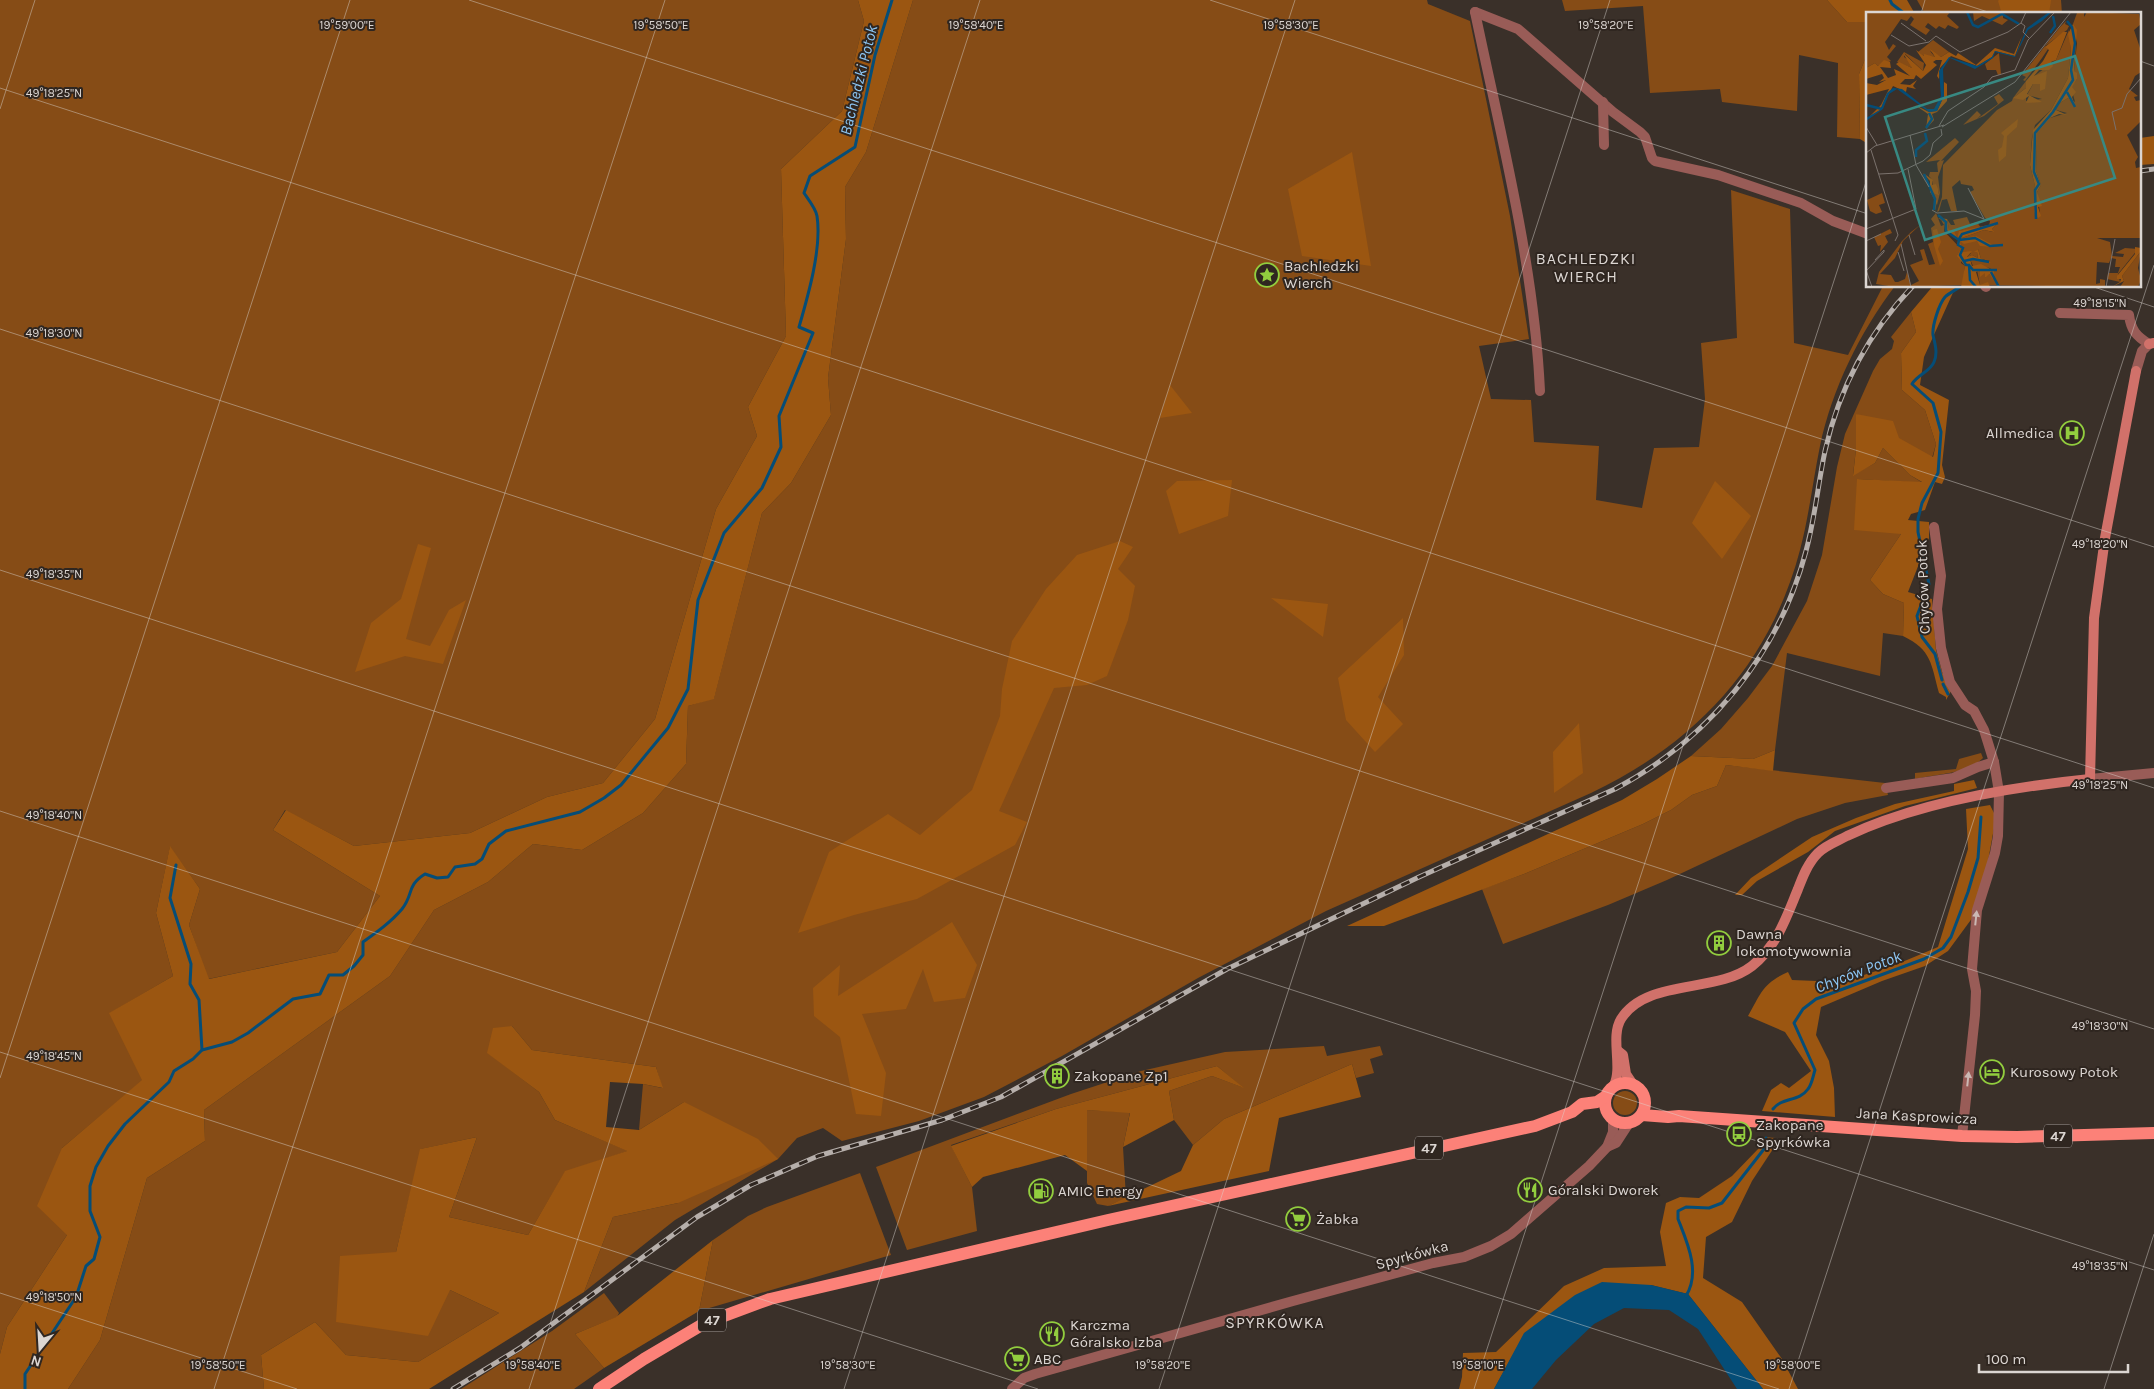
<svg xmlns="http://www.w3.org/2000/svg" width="2154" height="1389" font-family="Karla,sans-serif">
<rect width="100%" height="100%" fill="#3a3029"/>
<g fill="#864c16">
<polygon points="0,0 858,0 864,21 842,111 781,169 786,336 748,407 757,436 716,509 655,719 603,783 547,797 470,833 354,846 285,810 273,830 380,896 337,952 208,979 189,925 200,889 170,847 156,913 173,976 110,1013 143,1080 62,1148 67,1235 7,1327 0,1354"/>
<path d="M913,0H1427L1428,4L1470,21L1510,216L1529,339L1479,346L1491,399L1531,400L1534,442L1599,446L1596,500L1642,508L1654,448L1699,447L1705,399L1701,343L1737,338L1731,190L1790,209L1794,343L1848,355L1883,286H1895C1860,332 1832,389 1820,446C1813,480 1809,516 1800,550C1770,664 1696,743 1591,793L1326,911L1198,978L1062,1056L984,1097L919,1121L842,1141L823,1128L797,1138L778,1159L675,1220L584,1292L613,1217L678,1203L684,1102L639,1130L643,1084L662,1088L656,1067L532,1050L512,1026L488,1053L539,1092L555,1120L628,1151L565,1172L528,1235L449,1217L477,1137L421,1149L396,1252L450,1290L499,1313L418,1362L346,1355L315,1322L261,1355L264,1389H68L100,1340L147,1178L205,1141L204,1110L390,976L434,910L488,882L533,844L582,850L643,813L686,764L688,706L714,698L762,513L791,483L831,415L828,378L846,239L845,187L866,152Z"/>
<polygon points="1562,0 1827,0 1847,22 1868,22 1868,52 1859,74 1860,139 1837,137 1838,63 1799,55 1797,111 1722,102 1720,89 1650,93 1643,6 1565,11"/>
<polygon points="1917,0 2061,0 2062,14 1925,14"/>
<polygon points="1911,312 1916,332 1901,353 1902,390 1925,410 1936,444 1932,458 1856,414 1856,449 1853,475 1875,463 1883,448 1910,475 1923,483 1858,479 1901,534 1870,580 1883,594 1904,603 1903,636 1883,633 1880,676 1787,653 1775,750 1753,759 1691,756 1721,729 1748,698 1772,666 1807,601 1822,555 1837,467 1845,434 1873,371 1880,359 1892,349 1894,341 1891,337"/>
<path d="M1981,753L1983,758C1967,774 1937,774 1915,779V773L1956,769L1959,759Z"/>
<polygon points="1726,765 1885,783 1888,795 1845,803 1797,819 1667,880 1608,905 1503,944 1482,889 1524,874 1643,824 1671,810 1692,795 1717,786"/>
<polygon points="1324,1046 1327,1056 1380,1046 1383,1055 1370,1059 1374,1073 1356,1078 1352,1064 1224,1119 1193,1145 1174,1120 1169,1091 1212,1076 1242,1087 1217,1066 1056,1109 951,1145 972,1187 977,1231 907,1250 876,1167 1071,1094 1141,1071 1225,1052"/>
<circle cx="1625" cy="1103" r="12"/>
<polygon points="1087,1110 1130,1112 1123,1147 1126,1198 1108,1206 1097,1204 1087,1183"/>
<polygon points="860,1173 891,1255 699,1311 713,1240 748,1216 767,1207"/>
<polygon points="604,1293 619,1313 617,1317 575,1334 604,1368 574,1389 461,1389 552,1331"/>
</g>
<g fill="#9b5611">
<polygon points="858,0 913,0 866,152 845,187 846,239 828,378 831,415 791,483 762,513 714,699 688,706 686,764 643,813 582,850 533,844 488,882 434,910 390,976 204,1110 205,1141 147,1178 100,1340 68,1389 0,1389 0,1354 7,1327 67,1235 37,1206 62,1148 142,1080 109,1013 173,976 156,913 170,846 200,889 189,925 209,979 337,952 380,896 273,830 286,810 354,846 470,833 547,797 603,783 655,719 716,509 757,436 748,407 786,336 781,169 842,111 864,21"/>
<polygon points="1827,0 1907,0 1915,14 1868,14 1868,22 1847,22"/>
<polygon points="1999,0 2051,0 2049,14 2002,14 1998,1"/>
<polygon points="1868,52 1868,144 1860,139 1859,74"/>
<polygon points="2154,136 2154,164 2140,165 2140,138"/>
<polygon points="1352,152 1371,266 1302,256 1288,189"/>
<path d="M1933,286H1956L1924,357L1920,385L1949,400L1942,465L1945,477L1942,484L1935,482L1925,510L1911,514L1908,520L1929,522V538L1908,592L1932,599L1936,650L1942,672L1951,691L1946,700V697L1939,693C1931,664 1932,650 1903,636L1904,603L1883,594L1870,580L1901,534L1854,530L1857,479L1922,482L1910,475L1883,448L1875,463L1853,476L1856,449V414L1893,421L1899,438L1933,457L1936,444L1925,410L1902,390L1901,353L1916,332L1911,312Z"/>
<polygon points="1170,385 1192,413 1160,418"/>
<polygon points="1232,480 1228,516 1179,534 1166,491 1177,481"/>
<polygon points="1715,481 1751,516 1722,559 1692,523"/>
<polygon points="1120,541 1133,547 1118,569 1135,586 1128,620 1107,676 1087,685 1054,688 999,811 1027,822 1015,845 917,899 854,915 798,933 829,852 888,814 920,835 972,790 1000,716 1002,689 1012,641 1046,589 1077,555"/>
<polygon points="418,544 431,548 406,639 430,646 449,610 466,600 443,664 405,656 355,672 371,623 401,599"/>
<polygon points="1271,598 1328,604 1323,637"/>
<polygon points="1403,618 1404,655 1378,697 1403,724 1375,752 1346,720 1338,678"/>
<polygon points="1579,723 1583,773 1554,793 1553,752"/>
<polygon points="1775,750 1773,771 1726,765 1717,786 1692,795 1671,810 1643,824 1524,874 1384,926 1347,926 1622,800 1657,779 1691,756 1753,759"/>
<polygon points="1974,780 1977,788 1905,806 1835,831 1808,852 1757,881 1742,895 1735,895 1751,878 1812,837 1856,818 1895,804 1954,791 1954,784"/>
<path d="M1990,805L1996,817L1988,861L1973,917L1948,951L1925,966L1882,981L1821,1007L1816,1035L1829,1061L1834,1088L1835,1117L1762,1111L1771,1090L1781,1083L1789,1088L1811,1071L1785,1032L1748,1016C1761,993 1763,983 1788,972L1792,980L1842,982L1895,965L1938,947L1968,849L1966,809Z"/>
<polygon points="952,922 977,965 965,998 934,1002 923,969 906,1009 862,1014 886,1073 881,1116 856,1114 840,1037 814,1016 813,988 840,965 838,996"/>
<polygon points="512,1026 532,1050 656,1067 663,1088 643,1084 610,1082 606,1127 639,1130 684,1102 758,1139 778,1159 678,1203 613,1217 584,1292 429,1389 264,1389 261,1355 315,1322 346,1355 418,1362 499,1313 450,1290 428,1336 336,1322 340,1256 396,1252 420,1149 477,1137 449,1217 528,1235 565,1171 627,1151 555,1120 539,1092 487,1053 493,1028"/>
<polygon points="1352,1064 1361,1097 1279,1118 1269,1171 1108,1206 1181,1171 1193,1145 1224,1119"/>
<polygon points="1217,1066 1244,1088 1212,1076 1169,1091 1174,1120 1123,1147 1130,1113 1087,1110 1087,1171 1065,1155 983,1177 972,1187 951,1146 1056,1109"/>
<polygon points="1761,1137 1776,1138 1773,1149 1752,1181 1732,1222 1706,1237 1703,1278 1742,1302 1782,1359 1798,1389 1763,1389 1688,1294 1651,1285 1525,1333 1494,1389 1459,1389 1462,1377 1463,1353 1496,1352 1564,1286 1604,1268 1666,1266 1660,1232 1666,1203 1680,1197 1699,1198 1732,1176 1759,1148"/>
<polygon points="713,1240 699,1311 604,1368 575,1334 616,1317"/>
</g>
<polygon fill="#054d77" points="1602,1282 1651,1285 1688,1294 1763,1389 1737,1389 1698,1329 1669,1310 1624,1308 1594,1324 1556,1360 1532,1389 1494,1389 1524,1333 1575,1295"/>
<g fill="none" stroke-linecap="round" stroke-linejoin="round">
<g stroke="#054d77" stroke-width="3">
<polyline points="1890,0 1892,4 1905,14"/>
<path d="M1942,680L1935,654L1922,637L1917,616L1929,584L1918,532V519L1922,503L1938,473L1941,432L1933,403L1912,384C1918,374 1930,372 1934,362C1938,353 1935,344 1933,335C1932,326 1939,304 1945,297C1949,293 1956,290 1961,286"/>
<polyline points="1943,684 1948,694"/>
<polyline points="176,865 170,898 191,964 190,984 199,1000 202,1050"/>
<path d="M1773,1109C1782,1097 1799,1102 1808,1089C1812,1084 1813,1076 1815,1070L1794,1023L1803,1009L1816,999L1924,959L1943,948L1951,937L1968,892L1978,858L1981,817"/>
<path d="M1686,1296C1701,1272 1687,1242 1678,1219V1211L1686,1207L1709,1208L1722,1203L1764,1149L1766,1138"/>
<path d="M25,1389V1374L76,1297L86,1266L94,1259L100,1237L90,1211V1186L96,1167L108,1146L125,1124L169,1082L174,1071L193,1059L202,1050L232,1042L248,1033L293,999L320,994L329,975H343L354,966L363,955V942C377,932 391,922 402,909C414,894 406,886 425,874L437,878L448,877L455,867L475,864L482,859L489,844L506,831L580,812L604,798L621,785L668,728L688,689L698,600L724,533L762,488L781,447L779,416L813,333L799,327C808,296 822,248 817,216C816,209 808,199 804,193L810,176L855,147L875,55L892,0"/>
</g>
<g stroke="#995c57" stroke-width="10">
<polyline points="1475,12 1518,29 1613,112 1640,132 1645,137 1652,158 1655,161 1718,175 1801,203 1833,221 1868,234"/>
<path d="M1475,12C1501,137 1534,263 1540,391"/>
<polyline points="1603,102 1604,145"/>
<polyline points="1985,286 1986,287"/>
<path d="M2060,313L2129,315C2131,330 2136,336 2149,344L2142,351L2136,371"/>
<polyline points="1934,527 1941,576 1937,609 1941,648 1950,682 1965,705 1974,711 1984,730 1994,762 1999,792 1998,836 1995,853 1977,910 1972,969 1976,991 1975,1015 1962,1136"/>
<polyline points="2090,779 2154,773"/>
<polyline points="1886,788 1953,778 1978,767 1994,762"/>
<polyline points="1607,1147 1613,1132 1613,1119"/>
<polyline points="1012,1389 1024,1378 1035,1374 1293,1301 1433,1263 1464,1257 1491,1246 1511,1234 1589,1166 1607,1147 1616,1143 1629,1123"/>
</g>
<g stroke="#d1716a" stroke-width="10">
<polyline points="2149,344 2154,343"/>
<polyline points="1618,1051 1623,1055 1626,1074 1632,1083"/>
<path d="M1614,1085C1623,1067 1610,1037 1621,1019C1647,978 1716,994 1752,966C1777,946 1786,918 1798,889C1803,876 1808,863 1818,853C1826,845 1838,841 1847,836C1919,802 2011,787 2090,779L2094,618L2105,538L2136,371"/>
</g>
<g stroke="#fc8178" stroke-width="12">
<circle cx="1625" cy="1103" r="20"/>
<polyline points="1642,1115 1668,1117 1679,1116 1962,1136 2017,1137 2154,1133"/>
<polyline points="599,1389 644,1359 705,1323 770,1299 1108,1220 1535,1126 1572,1112 1582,1104 1597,1102 1606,1096"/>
</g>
<g stroke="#b6afab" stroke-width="5">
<g id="rail">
<polyline points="2140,171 2154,169"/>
<path d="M453,1389L520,1348L697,1217L751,1185L818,1156L942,1120L1001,1097L1227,969L1419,877L1615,789C1709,739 1779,654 1806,551C1815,518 1818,484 1825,451C1839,389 1869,332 1913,286"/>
</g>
</g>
<use href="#rail" stroke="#2f2620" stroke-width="3" stroke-dasharray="9" stroke-linecap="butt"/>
</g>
<defs><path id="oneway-solid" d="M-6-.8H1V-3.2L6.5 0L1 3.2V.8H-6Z" transform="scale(1.25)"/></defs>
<g fill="#cbb8b3">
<use href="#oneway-solid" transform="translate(1976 918) rotate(-84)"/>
<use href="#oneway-solid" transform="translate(1968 1079) rotate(-84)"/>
</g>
<path fill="none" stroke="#dcd6d2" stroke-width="1" stroke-opacity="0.45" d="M469,0L2154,547M1210,0L1868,214M1951,0L1994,14M1921,14L1925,0M2140,61L2154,66M0,88L2154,788M0,109L35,0M2091,286L2154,307M0,329L2154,1029M0,570L2154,1270M0,811L1779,1389M0,1052L1038,1389M0,1078L350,0M0,1293L297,1389M214,1389L665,0M529,1389L980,0M844,1389L1295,0M1159,1389L1610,0M1474,1389L1868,176M1789,1389L2154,265M2104,1389L2154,1234"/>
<defs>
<g id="sight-ring" transform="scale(1.25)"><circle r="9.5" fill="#2f2620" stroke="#92cd3e" stroke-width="1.5"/><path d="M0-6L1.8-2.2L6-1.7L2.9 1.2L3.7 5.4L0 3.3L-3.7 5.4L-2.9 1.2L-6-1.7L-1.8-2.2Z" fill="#92cd3e"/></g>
<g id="hospital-ring" transform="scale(1.25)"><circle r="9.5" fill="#2f2620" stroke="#92cd3e" stroke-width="1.5"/><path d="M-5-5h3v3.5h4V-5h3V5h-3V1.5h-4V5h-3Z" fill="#92cd3e"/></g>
<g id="building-ring" transform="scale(1.25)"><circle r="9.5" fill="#2f2620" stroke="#92cd3e" stroke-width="1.5"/><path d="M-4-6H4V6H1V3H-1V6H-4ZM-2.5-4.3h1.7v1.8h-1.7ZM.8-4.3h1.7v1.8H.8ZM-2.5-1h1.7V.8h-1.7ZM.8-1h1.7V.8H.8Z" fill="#92cd3e"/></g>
<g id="hotel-ring" transform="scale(1.25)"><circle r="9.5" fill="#2f2620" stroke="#92cd3e" stroke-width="1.5"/><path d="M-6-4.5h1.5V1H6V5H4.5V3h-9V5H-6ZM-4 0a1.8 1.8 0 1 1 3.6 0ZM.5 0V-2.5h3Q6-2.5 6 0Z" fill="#92cd3e"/></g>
<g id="bus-ring" transform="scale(1.25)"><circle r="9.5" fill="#2f2620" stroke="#92cd3e" stroke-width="1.5"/><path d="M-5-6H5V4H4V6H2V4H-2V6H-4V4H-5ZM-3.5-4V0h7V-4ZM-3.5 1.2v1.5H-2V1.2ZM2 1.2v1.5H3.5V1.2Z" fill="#92cd3e"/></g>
<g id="restaurant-ring" transform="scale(1.25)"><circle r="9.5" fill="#2f2620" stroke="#92cd3e" stroke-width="1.5"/><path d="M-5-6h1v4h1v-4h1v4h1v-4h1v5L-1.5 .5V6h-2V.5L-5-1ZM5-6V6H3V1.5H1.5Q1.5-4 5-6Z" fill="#92cd3e"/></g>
<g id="fuel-ring" transform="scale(1.25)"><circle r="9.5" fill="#2f2620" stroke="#92cd3e" stroke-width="1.5"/><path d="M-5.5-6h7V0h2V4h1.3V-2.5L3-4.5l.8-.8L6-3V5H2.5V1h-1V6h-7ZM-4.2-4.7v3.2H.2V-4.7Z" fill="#92cd3e"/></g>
<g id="supermarket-ring" transform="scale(1.25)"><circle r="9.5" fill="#2f2620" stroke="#92cd3e" stroke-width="1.5"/><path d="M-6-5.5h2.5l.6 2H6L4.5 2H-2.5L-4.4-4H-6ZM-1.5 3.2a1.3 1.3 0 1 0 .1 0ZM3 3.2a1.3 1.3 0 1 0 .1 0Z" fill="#92cd3e"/></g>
</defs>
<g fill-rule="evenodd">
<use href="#sight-ring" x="1267" y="275"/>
<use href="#hospital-ring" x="2072" y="433"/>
<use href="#building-ring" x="1719" y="943"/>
<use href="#hotel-ring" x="1992" y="1072"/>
<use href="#building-ring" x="1057" y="1076"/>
<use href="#bus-ring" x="1739" y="1134"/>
<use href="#restaurant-ring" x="1530" y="1190"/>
<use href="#fuel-ring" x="1041" y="1191"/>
<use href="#supermarket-ring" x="1298" y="1219"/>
<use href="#restaurant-ring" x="1052" y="1334"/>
<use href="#supermarket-ring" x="1017" y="1359"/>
</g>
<g text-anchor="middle" stroke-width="4" stroke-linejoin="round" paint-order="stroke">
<g fill="#2f2620" stroke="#a8a19d" stroke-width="1">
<rect x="2044" y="1124.5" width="28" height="23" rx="4"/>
<rect x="1415" y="1136.5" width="28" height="23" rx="4"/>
<rect x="698" y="1308.5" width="28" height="23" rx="4"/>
</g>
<g font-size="14" font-weight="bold" fill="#dcd6d2">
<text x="2058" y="1141">47</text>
<text x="1429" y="1153">47</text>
<text x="712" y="1325">47</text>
</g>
<g font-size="15" fill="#dcd6d2" stroke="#2f2620" text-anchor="start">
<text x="1284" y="271">Bachledzki<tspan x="1284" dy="17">Wierch</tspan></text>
<text x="2054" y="438" text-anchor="end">Allmedica</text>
<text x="1736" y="939">Dawna<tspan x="1736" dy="17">lokomotywownia</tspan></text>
<text x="2010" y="1077">Kurosowy Potok</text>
<text x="1074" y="1081">Zakopane Zp1</text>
<text x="1756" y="1130">Zakopane<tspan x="1756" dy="17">Spyrkówka</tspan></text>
<text x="1548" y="1195">Góralski Dworek</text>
<text x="1058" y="1196">AMIC Energy</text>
<text x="1316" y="1224">Żabka</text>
<text x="1070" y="1330">Karczma<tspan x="1070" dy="17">Góralsko Izba</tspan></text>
<text x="1034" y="1364">ABC</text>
</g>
<g font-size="15" fill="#dcd6d2" stroke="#2f2620">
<text transform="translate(1923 587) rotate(-92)" y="5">Chyców Potok</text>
<text transform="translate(1917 1116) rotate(3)" y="5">Jana Kasprowicza</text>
<text transform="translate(1412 1255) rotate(-15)" y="5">Spyrkówka</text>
</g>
<g font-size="16" font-style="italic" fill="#8dc7f5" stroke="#2f2620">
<text transform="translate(858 80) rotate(-76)" y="6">Bachledzki Potok</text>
<text transform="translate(1858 971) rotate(-21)" y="6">Chyców Potok</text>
</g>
<g font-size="16" letter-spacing="1" fill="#dcd6d2" stroke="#2f2620">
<text x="1586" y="264">BACHLEDZKI<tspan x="1586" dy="18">WIERCH</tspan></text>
<text x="1275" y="1328">SPYRKÓWKA</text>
</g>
</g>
<g transform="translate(1866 12)">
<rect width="275" height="275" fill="#3a3029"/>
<path d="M0,0H84L81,4L93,15L91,17L82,13L79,17L73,14L70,17L62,11L59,15L64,18L60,23L44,13L48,7L45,4L41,9L35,7L19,30L23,38L27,32L30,34L21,45L25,49L12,54L9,51L0,56ZM107,0H137V6L142,8L136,13L116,4L108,9ZM218,0V5L221,0L273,2L275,12L268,18L275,39V60L269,64L263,77L272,84L268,85L270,89L275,88V109L261,123L272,145L269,150L270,156L275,155V226H231L244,230L246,244L257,245L258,242L249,241L259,236L272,237L252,262L254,270L241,267L242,261H252L254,255H249L250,247L245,246L243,251L231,250L230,272L234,271V267L239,268V275L114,273L111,258L119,261V266L122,261L126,265L127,261L124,256L107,254L104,247L124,249L115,247L112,237L109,240H111L112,246L106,243L101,245L105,241H97L93,227L118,218L127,220L126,217L132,211L123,214L124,209L119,206L104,180L108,178L106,174L95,172L94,168L86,175L91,199H85L81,187L76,188L73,199L71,200L76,185L77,153L131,98L146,89L147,86L160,69V76L147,86L160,85V89L176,87L161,83L167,72H174L179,77L172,65H167L190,48L203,18L205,37L202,66L185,98L169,113L166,125L164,153L169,174L168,200L174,201L171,180L175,173L170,159L171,121L173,114L184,106L201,101L190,98L192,92L202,86L209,90L205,75L211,67L208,59L211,31L207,12L211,1ZM200,9L199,12L203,14L201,18L179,34L182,37L176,46L159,69L157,68L160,65L156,63L194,15ZM67,28L83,40L75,45L64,39L69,45L58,44L52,40ZM38,40L58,51L57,59L39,42L38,45L44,49L46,56L31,50ZM133,41L135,62L132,63L130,58H121L119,52ZM133,82L138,88L118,104L97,113L111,99L115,103L111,107L132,92L128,85ZM89,126L93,130L75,149L78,148L72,165L74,181L71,193L65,181L73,182L72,178L66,179L67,169L63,164L64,160H72L71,151L74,148L60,150ZM16,181L19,191L13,193L16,200L10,202L4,199L1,188ZM70,201L75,214L78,213L75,208L79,210L78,219L95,237V251L99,254L97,273L29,275L10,272L13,260L36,229L45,220L54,213L37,229L29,246L14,262L25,263L29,270H32L39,267L41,260L45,273L53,269L44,253L57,248L54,238L58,237L63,253L69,252L62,232L67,230L65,216L69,213L65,207ZM101,205L104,212L111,210L115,216L94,219L91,226L83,218L81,207L85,213H89L87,208ZM24,217L26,221L19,224L22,230L14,240L15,233L12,234L8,225ZM275,239L272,256L275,268L272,275H254L258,269L256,264Z" fill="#864c16"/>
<path d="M207,12L211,18L208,59L211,61V67L206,75L210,80L206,85L210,96L202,86L192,92L190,98L201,103L193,102L184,106L171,121L170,159L175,173L171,180L176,194L172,195L175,204L172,206L168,200L169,174L164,153L167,118L185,98L202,66L205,37L202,22ZM197,20H201L190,48L185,50L187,54L183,58H173L168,64L181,59L179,77L174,79V72H167L161,82L176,90L160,91L163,84L157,88L147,86L160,76V69L177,49L183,38L179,35ZM156,24L149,44L129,39L126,45L111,54L85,44L74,56L73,67L71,64L76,48H70L67,50L71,53L55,67L50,63L48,67H39L34,72L44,73L51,68L47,74L50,77L41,75L40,80L27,74L14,98L3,105L15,93L23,77L0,83V71L11,73L20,68L13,70L18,66L16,62L0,67V56L9,51L12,54L18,48L24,50L25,56L14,55L22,66L30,63L28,57L44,64L30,52L33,50L46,56L37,41L57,59L60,53L50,38L58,44V42L69,45L64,37L75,45L83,40L90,44L92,41L110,53L129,36L148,42ZM78,70L81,72V89L71,100L66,102L68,108L60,117L62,102L49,93L63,100L71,99L78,84ZM152,107L151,115L141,124L140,144L133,150L132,138L136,135L138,124L135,121ZM57,161L67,168L66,173L70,172L72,177L73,183L65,181L71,189L69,199V187L64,180V169ZM72,206L81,207L83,218L88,219L91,226L93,219L132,211L126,217L128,220L118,218L93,227L110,224L127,233L135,232L127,235L114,234L111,229L98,232L94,229L97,240L106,239L101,245L106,243L112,246L111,240H108L112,237L115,247L126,251L104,247L106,254L115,252L128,259L127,267L123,262L119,266V261L114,265V258L110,260L114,273L122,270L124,275H95L99,254L91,244L95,237L91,234L92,228L80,220L79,210ZM71,217L75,230L72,237L77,249L74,254L68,233L67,218ZM269,235L275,236V239L256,264L258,269L246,275L254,270L255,267H251V264L269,242Z" fill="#9b5611"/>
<path d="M183,0H186L176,9L162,18L149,45L129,40L127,46L109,57L84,46L77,57L78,84L71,99L63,100L31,77L23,82L17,97L0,109V106L14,98L21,81L27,76L36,77L61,97H68L75,84L73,59L83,45L111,54L126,45L129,39L149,44L161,16Z" fill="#054d77"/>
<path fill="none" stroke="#054d77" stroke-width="2.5" d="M101,0L107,13L112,15L136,2L153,12M184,21L189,14L187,4M201,80L209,95M0,93L16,97M60,116L66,107L63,101M50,145V138L61,129L59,121M58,162L69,187L68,198M72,203L80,210V219L93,228L92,233L97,236L94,243L100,253H103L104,268L110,275M170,207L169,178L173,172L168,160L169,121L187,100L207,68L205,58L209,31L206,15L201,9M93,227L96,222L132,211M93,228L109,226L124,234L137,233M98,249L107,247L123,250M103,253L107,258H131M125,260L133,275"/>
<path fill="none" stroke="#7b726d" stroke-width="1" d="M35,11L60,29M155,11L159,14L157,20L163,26M25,23L43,34L63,30L70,24L94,40L142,20L155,11L160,0M73,114L82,99L118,75L126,65L149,58L162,28L189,0M0,115L11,133M76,115L149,70L205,0M250,118L246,100L256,96L261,82L275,66M44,123L50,153L63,175M5,138L32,223L29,229M0,141L9,134L78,113M42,157L50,197M13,162L32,161L57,149L64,143L67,131L76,123L75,117M102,176L118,207M66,198L71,201L98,199L118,207M0,217L50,197M43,223L49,243M0,229L15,222M35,232L45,275M32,240L38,259M0,258L6,275M0,259L18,240V238L9,248M240,275L249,227"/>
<path fill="#388982" fill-opacity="0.15" stroke="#388982" stroke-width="2.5" d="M209,44L249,166L59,228L19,105Z"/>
<rect width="275" height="275" fill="none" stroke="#dcd6d2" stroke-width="2.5"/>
</g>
<g font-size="12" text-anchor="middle" fill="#dcd6d2" stroke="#2f2620" stroke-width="4" stroke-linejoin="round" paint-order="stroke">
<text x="347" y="29">19°59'00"E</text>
<text x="661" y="29">19°58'50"E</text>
<text x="976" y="29">19°58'40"E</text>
<text x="1291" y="29">19°58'30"E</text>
<text x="1606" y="29">19°58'20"E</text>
<text x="54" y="97">49°18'25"N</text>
<text x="2100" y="307">49°18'15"N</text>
<text x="54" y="337">49°18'30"N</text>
<text x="2100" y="548">49°18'20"N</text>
<text x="54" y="578">49°18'35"N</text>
<text x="2100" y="789">49°18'25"N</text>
<text x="54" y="819">49°18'40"N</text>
<text x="2100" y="1030">49°18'30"N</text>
<text x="54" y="1060">49°18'45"N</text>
<text x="2100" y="1270">49°18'35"N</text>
<text x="54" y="1301">49°18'50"N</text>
<text x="218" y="1369">19°58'50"E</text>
<text x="533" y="1369">19°58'40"E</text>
<text x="848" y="1369">19°58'30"E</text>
<text x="1163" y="1369">19°58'20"E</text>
<text x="1478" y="1369">19°58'10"E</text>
<text x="1793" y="1369">19°58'00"E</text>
</g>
<g transform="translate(40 1349) rotate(198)" stroke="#2f2620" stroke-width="4" paint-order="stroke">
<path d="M0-4L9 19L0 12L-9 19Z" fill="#dcd6d2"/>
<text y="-8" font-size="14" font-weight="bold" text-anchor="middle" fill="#dcd6d2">N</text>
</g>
<path d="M1979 1364v8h149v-8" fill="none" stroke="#dcd6d2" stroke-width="2.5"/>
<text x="1986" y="1364" font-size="15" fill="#dcd6d2" stroke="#2f2620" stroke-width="4" paint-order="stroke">100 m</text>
</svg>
